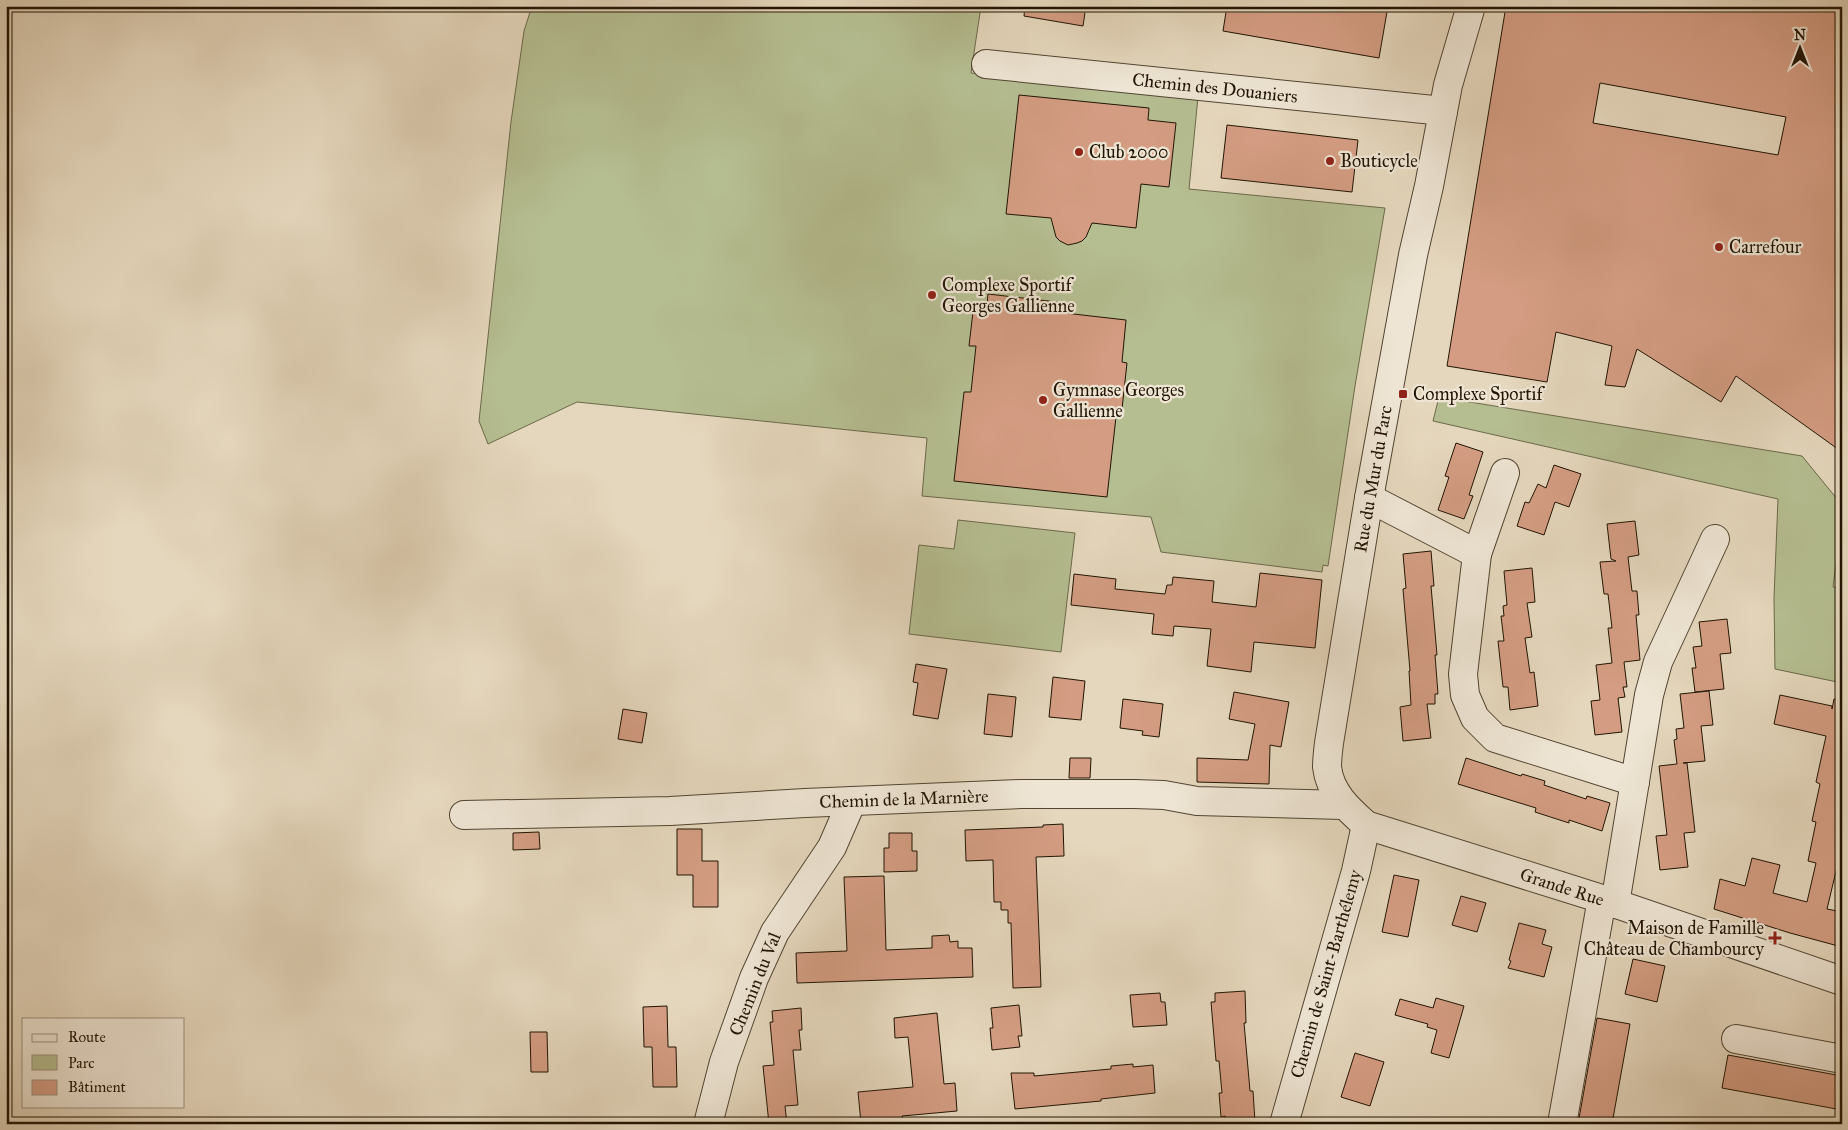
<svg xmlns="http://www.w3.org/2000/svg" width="1848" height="1130" font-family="'IM FELL Great Primer',serif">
<rect width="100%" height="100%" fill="#e5d7bd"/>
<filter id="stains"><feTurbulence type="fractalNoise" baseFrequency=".004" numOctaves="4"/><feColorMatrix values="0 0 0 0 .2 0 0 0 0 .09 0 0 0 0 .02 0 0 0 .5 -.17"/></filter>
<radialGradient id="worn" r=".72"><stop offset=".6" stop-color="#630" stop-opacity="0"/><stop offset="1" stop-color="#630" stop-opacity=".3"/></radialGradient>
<g fill="#b5be91" stroke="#6b694a">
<polygon points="532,6 981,6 971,73 1198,97 1189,189 1385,208 1355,386 1328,566 1323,565 1322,572 1161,552 1151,517 922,496 927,438 577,402 488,444 479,421 511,122 524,31"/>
<polygon points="1439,397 1802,456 1842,505 1842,518 1833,587 1842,588 1842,683 1775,669 1774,598 1778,499 1433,421"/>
<polygon points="958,520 1075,533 1061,652 909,634 919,545 954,549"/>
</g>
<g fill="#d49d83" stroke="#211403" fill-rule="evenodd">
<polygon points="1025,6 1086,6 1083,26 1024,16"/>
<polygon points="1227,6 1388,6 1379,58 1223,31"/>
<path d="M1506,6H1842V452L1736,376L1721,402L1637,349L1625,387L1605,385L1612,346L1556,332L1547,382L1447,366ZM1600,83L1786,117L1778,155L1593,123Z"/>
<polygon points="1019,95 1149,108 1148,120 1176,123 1169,187 1141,184 1136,228 1092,223 1086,237 1082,241 1077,243 1068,245 1060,241 1056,237 1051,218 1006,214"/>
<polygon points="1227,125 1358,140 1352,192 1221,178"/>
<polygon points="988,294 1057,302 1056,312 1126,320 1122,362 1127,363 1122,409 1117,408 1107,497 954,481 964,392 971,392 976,346 969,346 974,303 987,304"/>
<polygon points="1456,443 1483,452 1469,495 1473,496 1464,519 1438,510 1449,477 1445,476"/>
<polygon points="1554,465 1581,474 1569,507 1555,502 1544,535 1517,526 1525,502 1529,503 1538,484 1546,488"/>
<polygon points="1635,521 1639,555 1628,557 1632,591 1637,591 1639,615 1636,615 1640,660 1624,662 1627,687 1623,687 1625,697 1618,698 1622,732 1595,735 1591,701 1600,700 1596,665 1612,663 1608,628 1612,628 1608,594 1604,594 1600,562 1616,561 1611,559 1607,524"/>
<polygon points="1431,551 1434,586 1431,586 1437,655 1435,655 1438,694 1435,694 1435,704 1427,704 1431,738 1403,741 1400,707 1411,705 1409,671 1410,671 1403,589 1406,588 1403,554"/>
<polygon points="1532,568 1535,602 1527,603 1532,637 1525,638 1530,673 1534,672 1538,706 1510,710 1508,687 1503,687 1498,641 1504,641 1501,616 1504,616 1503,606 1507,605 1504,571"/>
<polygon points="1260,573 1322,580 1315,648 1254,642 1251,672 1207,666 1211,629 1174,626 1173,636 1152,634 1154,614 1071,605 1074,574 1116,579 1115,589 1165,594 1167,585 1172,585 1173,577 1214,581 1212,602 1256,607"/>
<polygon points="1727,619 1731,653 1720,654 1724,689 1695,692 1692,668 1696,668 1693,647 1702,646 1699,622"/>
<polygon points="916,664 947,669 938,719 913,715 918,683 913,682"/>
<polygon points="1053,677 1085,681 1081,720 1049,717"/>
<polygon points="1709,691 1713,725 1701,726 1705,761 1683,763 1687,763 1695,832 1684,833 1688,867 1660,870 1656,836 1667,835 1659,766 1677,764 1674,740 1677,739 1676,729 1684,728 1680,694"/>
<polygon points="1234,692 1289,702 1281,747 1270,745 1269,784 1197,782 1197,758 1248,760 1255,724 1229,719"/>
<polygon points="988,694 1016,697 1012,737 984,734"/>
<polygon points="1780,695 1832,706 1832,709 1834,699 1842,700 1842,846 1827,909 1842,912 1842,947 1790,933 1714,909 1720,879 1745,886 1752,858 1780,865 1773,893 1807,902 1816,863 1808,861 1816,822 1812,821 1820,784 1816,782 1826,736 1774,724"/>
<polygon points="1123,699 1163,704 1159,737 1142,735 1143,731 1120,728"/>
<polygon points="623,709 647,713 642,743 618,739"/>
<polygon points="1070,758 1091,758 1090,778 1069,778"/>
<polygon points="1466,758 1521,776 1522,774 1545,781 1544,785 1586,799 1587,796 1610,803 1602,831 1569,820 1569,823 1535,812 1536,808 1458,784"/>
<polygon points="1063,824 1064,856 1036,857 1041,987 1013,988 1011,923 1008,923 1008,910 1001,910 1001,902 994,902 993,860 966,861 965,830 1043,827 1043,825"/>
<polygon points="677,829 702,829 702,861 718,861 718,907 693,907 693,875 677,875"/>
<polygon points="539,832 540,849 513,850 513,833"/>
<polygon points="889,833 912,833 912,851 917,851 917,871 884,872 884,848 889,848"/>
<polygon points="1394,875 1419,880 1408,937 1382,932"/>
<polygon points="884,876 886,950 932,948 932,936 949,935 950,942 958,941 958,948 972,948 973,977 797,983 796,953 847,951 844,877"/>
<polygon points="1461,896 1486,903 1477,932 1452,925"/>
<polygon points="1519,923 1546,930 1542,944 1552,947 1544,977 1508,968 1511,961 1509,960"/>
<polygon points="1633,959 1665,966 1657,1002 1625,994"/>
<polygon points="1245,991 1246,1023 1244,1023 1250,1091 1253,1091 1255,1122 1226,1124 1225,1116 1221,1117 1219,1093 1222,1093 1219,1061 1216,1061 1211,1002 1215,1002 1215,993"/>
<polygon points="1160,993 1161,1002 1165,1002 1167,1025 1133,1027 1130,995"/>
<polygon points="1436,998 1464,1006 1449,1058 1431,1053 1437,1030 1427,1027 1428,1024 1395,1015 1400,999 1433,1008"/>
<polygon points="1019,1005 1022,1036 1018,1036 1020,1047 992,1050 990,1028 993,1028 991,1008"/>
<polygon points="667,1006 668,1047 676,1047 677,1087 653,1087 652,1047 644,1047 643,1007"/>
<polygon points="801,1008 802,1030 799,1030 801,1050 793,1050 798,1105 785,1106 787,1124 769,1124 763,1066 774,1065 770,1022 773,1022 772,1011"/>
<polygon points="937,1013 944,1084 955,1083 957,1111 902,1116 903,1119 861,1123 858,1092 913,1087 908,1037 895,1038 894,1018"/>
<polygon points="1597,1018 1630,1024 1612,1124 1578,1124"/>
<polygon points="530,1032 547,1032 548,1072 531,1072"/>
<polygon points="1355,1053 1384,1062 1370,1106 1341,1097"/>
<polygon points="1728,1055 1842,1076 1842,1110 1722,1088"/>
<polygon points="1133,1064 1133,1067 1153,1065 1155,1093 1101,1099 1101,1101 1015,1109 1011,1073 1034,1073 1034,1076 1111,1069 1111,1066"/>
</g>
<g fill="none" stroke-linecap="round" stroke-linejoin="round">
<g stroke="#524532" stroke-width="30">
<g id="minor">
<path d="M1471,6L1448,85L1429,186L1413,255L1369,498L1329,743C1328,751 1327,759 1327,767C1330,793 1348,809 1366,825L1602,899L1842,981"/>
<polyline points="986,64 1443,111"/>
<polyline points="1505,473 1477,554 1463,674 1465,695 1475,718 1495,738 1635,782"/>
<polyline points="1369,498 1477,554"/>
<polyline points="464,815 670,811 805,803 1021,794 1134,794 1164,795 1197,801 1343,805"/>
<polyline points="1615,904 1649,695 1658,662 1715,539"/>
<polyline points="1736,1039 1842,1059"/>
<polyline points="708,1124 724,1062 754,978 775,932 832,847 852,801"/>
<polyline points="1284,1124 1356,871 1366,825"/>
<polyline points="1562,1124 1602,899"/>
</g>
</g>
<use href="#minor" stroke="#eee5d4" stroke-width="28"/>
</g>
<g fill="#8f2418" stroke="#eee5d4" stroke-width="2">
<circle cx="1079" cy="152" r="5"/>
<circle cx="1330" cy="161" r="5"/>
<circle cx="1719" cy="247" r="5"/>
<circle cx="932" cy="295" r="5"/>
<rect x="1398" y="389" width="10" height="10" rx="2.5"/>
<circle cx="1043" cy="400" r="5"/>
<path d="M1772.5 930.5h5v5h5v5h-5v5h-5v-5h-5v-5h5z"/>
</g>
<g text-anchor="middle" stroke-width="4.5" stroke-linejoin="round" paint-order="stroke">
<g font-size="18" fill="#211403" stroke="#eee5d4">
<text transform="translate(1215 88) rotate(6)" y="6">Chemin des Douaniers</text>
<text transform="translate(1373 479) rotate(-80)" y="6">Rue du Mur du Parc</text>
<text transform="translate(904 799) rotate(-2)" y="6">Chemin de la Marnière</text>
<text transform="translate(1562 887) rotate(18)" y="6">Grande Rue</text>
<text transform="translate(1326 974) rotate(-74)" y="6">Chemin de Saint-Barthélemy</text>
<text transform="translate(755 984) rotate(-68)" y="6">Chemin du Val</text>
</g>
<g font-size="18" fill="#211403" stroke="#eee5d4" text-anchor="start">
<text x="1089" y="158">Club 2000</text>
<text x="1340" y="167">Bouticycle</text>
<text x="1729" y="253">Carrefour</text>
<text x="942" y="291">Complexe Sportif<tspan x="942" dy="21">Georges Gallienne</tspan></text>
<text x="1053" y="396">Gymnase Georges<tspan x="1053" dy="21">Gallienne</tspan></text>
<text x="1413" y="400">Complexe Sportif</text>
<text x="1764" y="934" text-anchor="end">Maison de Famille<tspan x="1764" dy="21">Château de Chambourcy</tspan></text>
</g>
</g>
<rect width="1848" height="1130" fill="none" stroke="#e5d7bd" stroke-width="25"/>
<rect x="8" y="8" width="1833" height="1115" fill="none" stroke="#211403" stroke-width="2.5"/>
<rect x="12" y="12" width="1823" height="1105" fill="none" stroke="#211403"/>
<rect x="22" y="1018" width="162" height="90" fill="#eee5d4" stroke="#9c9180"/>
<rect x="32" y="1034" width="25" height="8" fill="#eee5d4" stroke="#9c9180"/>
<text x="68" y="1042" font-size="15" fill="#211403">Route</text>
<rect x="32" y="1055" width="25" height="15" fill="#b5be91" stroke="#9c9180"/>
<text x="68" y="1068" font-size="15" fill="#211403">Parc</text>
<rect x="32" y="1080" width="25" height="15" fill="#d49d83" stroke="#9c9180"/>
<text x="68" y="1092" font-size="15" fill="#211403">Bâtiment</text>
<g transform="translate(1800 48)" stroke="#eee5d4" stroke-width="4" paint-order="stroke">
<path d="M0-4L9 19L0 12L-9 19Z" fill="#211403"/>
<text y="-8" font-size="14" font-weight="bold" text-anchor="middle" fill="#211403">N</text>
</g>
<rect width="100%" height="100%" filter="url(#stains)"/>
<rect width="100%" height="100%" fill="url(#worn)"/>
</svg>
